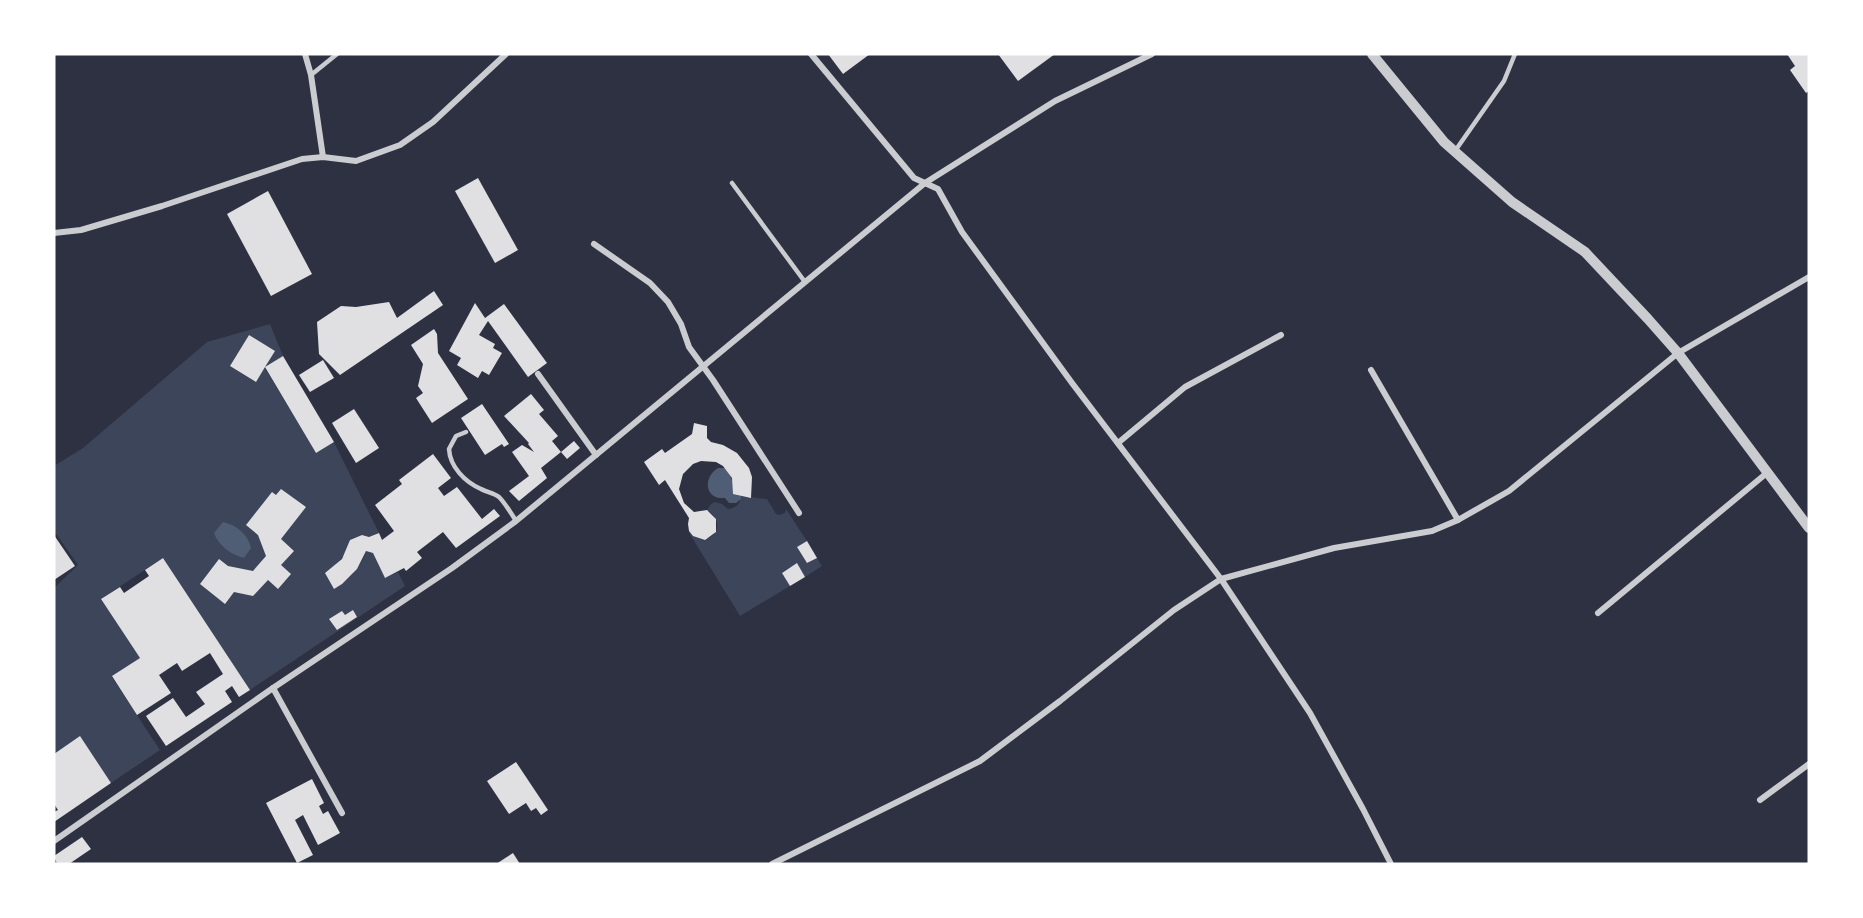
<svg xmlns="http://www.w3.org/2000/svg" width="1863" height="918" font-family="Helvetica,sans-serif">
<rect width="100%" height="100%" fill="#2d3142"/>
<g fill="#3c4559" fill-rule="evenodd">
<path d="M270,324L283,356L265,368L316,453L334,442L379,533L369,537L362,535L350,540L347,550L337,565L334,588C349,581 361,567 366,551L373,553L385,578L398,572L405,586L250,690L163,558L101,599L140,658L112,677L160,750L111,783L80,737L54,754V588L78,565L54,531V466L83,448L207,342ZM249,335L274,351L255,382L230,366Z"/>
<path d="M741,496L767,499L776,514L779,515L785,513L786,509L807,541L797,547L807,563L817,558L822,566L805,577L797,564L782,572L790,586L740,616L688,531C710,552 730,524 707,510L711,504L715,502L722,504L728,509C736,508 740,504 741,496Z"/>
</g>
<g fill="#4f5d75">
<path d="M718,468H725C732,476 734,487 741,496V499L736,503H729L725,498C704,500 703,477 718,468Z"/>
<path d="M223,522C236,525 248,534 251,548L244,558C231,555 218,545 214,533Z"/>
</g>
<g fill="#e0e0e3">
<polygon points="828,54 870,54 843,74"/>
<polygon points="998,54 1055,54 1018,81"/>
<polygon points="1787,54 1809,54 1809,91 1806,93 1790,70 1795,66"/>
<polygon points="478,178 518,250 495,263 455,191"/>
<polygon points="268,191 312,274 271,296 227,214"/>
<polygon points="434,291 443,305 340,375 319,354 317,322 341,306 356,307 389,302 397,318"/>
<polygon points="475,303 485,318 504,304 547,363 528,377 488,321 479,335 495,344 493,348 502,353 489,375 482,371 478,378 457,365 461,358 449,351"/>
<polygon points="434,329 437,334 438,353 468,399 432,423 416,398 423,393 418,386 423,364 411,345"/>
<polygon points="249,335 275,351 265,367 283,356 334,442 316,453 265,367 256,382 230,366"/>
<polygon points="323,360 334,378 310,392 299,375"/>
<polygon points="531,394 544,410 539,414 558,436 552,441 561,452 541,468 547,478 519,501 509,491 529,476 512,452 522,445 534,452 528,444 529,443 504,416"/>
<polygon points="482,404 509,444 504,447 502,444 485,455 461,418"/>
<polygon points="354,409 379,448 356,463 332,423"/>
<polygon points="694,423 707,426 707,438 711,442 723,445 737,453 749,468 752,477 751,498 733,494 732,478 723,466 716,462 701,461 693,464 683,474 679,489 684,503 694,512 707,510 716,519 716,532 705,540 693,536 689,531 688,524 689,518 665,480 659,485 644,462 662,449 665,453 692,434"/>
<polygon points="574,441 580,448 567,459 561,452"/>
<polygon points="433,454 451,478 438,488 444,496 457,487 482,519 494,509 500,516 456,548 443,532 417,552 422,558 406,571 404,568 385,578 373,553 366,551 357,569 342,584 334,589 325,573 342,559 350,540 362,535 369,537 379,533 382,540 394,531 375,505 402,484 399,480"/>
<polygon points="281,489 306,507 281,539 294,551 281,565 291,574 278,589 268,580 253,596 234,592 225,604 200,584 219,559 228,566 253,571 266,556 258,535 246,525 272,492 276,495"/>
<polygon points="54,535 75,566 54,580"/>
<polygon points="807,541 817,558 807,563 797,547"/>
<polygon points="163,558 250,690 239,697 232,686 225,691 232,702 166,746 146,716 173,698 186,717 205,704 196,692 223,674 210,653 182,671 177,663 159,675 171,693 137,715 112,676 140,658 101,599 120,587 124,593 149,576 145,570"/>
<polygon points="797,563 805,577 790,586 782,573"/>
<polygon points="353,610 357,617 337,630 329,619 342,611 345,615"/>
<polygon points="80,736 111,783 54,822 54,812 58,810 54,804 54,754"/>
<polygon points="516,762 548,810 541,815 536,808 531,811 526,803 509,814 487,781"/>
<polygon points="312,779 324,803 319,806 323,814 328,811 340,833 318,845 303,815 295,820 313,855 297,863 266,803"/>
<polygon points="82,837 91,849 69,864 57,864 54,856"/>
<polygon points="513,853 520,864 496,864"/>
</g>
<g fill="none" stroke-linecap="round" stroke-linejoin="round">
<g stroke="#caccd0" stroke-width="4.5">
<polyline points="311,75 337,54"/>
<polyline points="1455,151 1504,81 1515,54"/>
<polyline points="732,183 805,282"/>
<path d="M466,432L456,436L449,449C450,467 465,482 481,489C486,492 494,493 499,497C505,503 511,513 516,521"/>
</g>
<g stroke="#caccd0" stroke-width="6">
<polyline points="305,54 311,75 323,157"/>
<polyline points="811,54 914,178 938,189 962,232 1072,383 1221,579 1310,713 1363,809 1391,864"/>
<polyline points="54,233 81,230 162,206 302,159 323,157 356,161 400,145 433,122 506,54"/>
<polyline points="594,244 650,283 668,302 681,324 689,347 713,380 799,513"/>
<polyline points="1371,370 1458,520"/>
<polyline points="538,374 596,455"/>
<polyline points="1118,443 1185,387 1281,335"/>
<polyline points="1598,613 1768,472"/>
<polyline points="273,688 342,813"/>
<polyline points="1760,800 1809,764"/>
<polyline points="54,841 273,688 452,568 516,521 925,183 1055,101 1152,54"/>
<polyline points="772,864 980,761 1060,701 1174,610 1221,579 1334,548 1432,531 1458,520 1509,491 1678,353 1809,277"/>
</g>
<polyline stroke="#caccd0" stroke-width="10" points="1372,54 1444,142 1512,202 1585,252 1648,319 1678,353 1809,528"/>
</g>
<rect width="1863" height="918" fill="none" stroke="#ffffff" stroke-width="111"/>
</svg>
